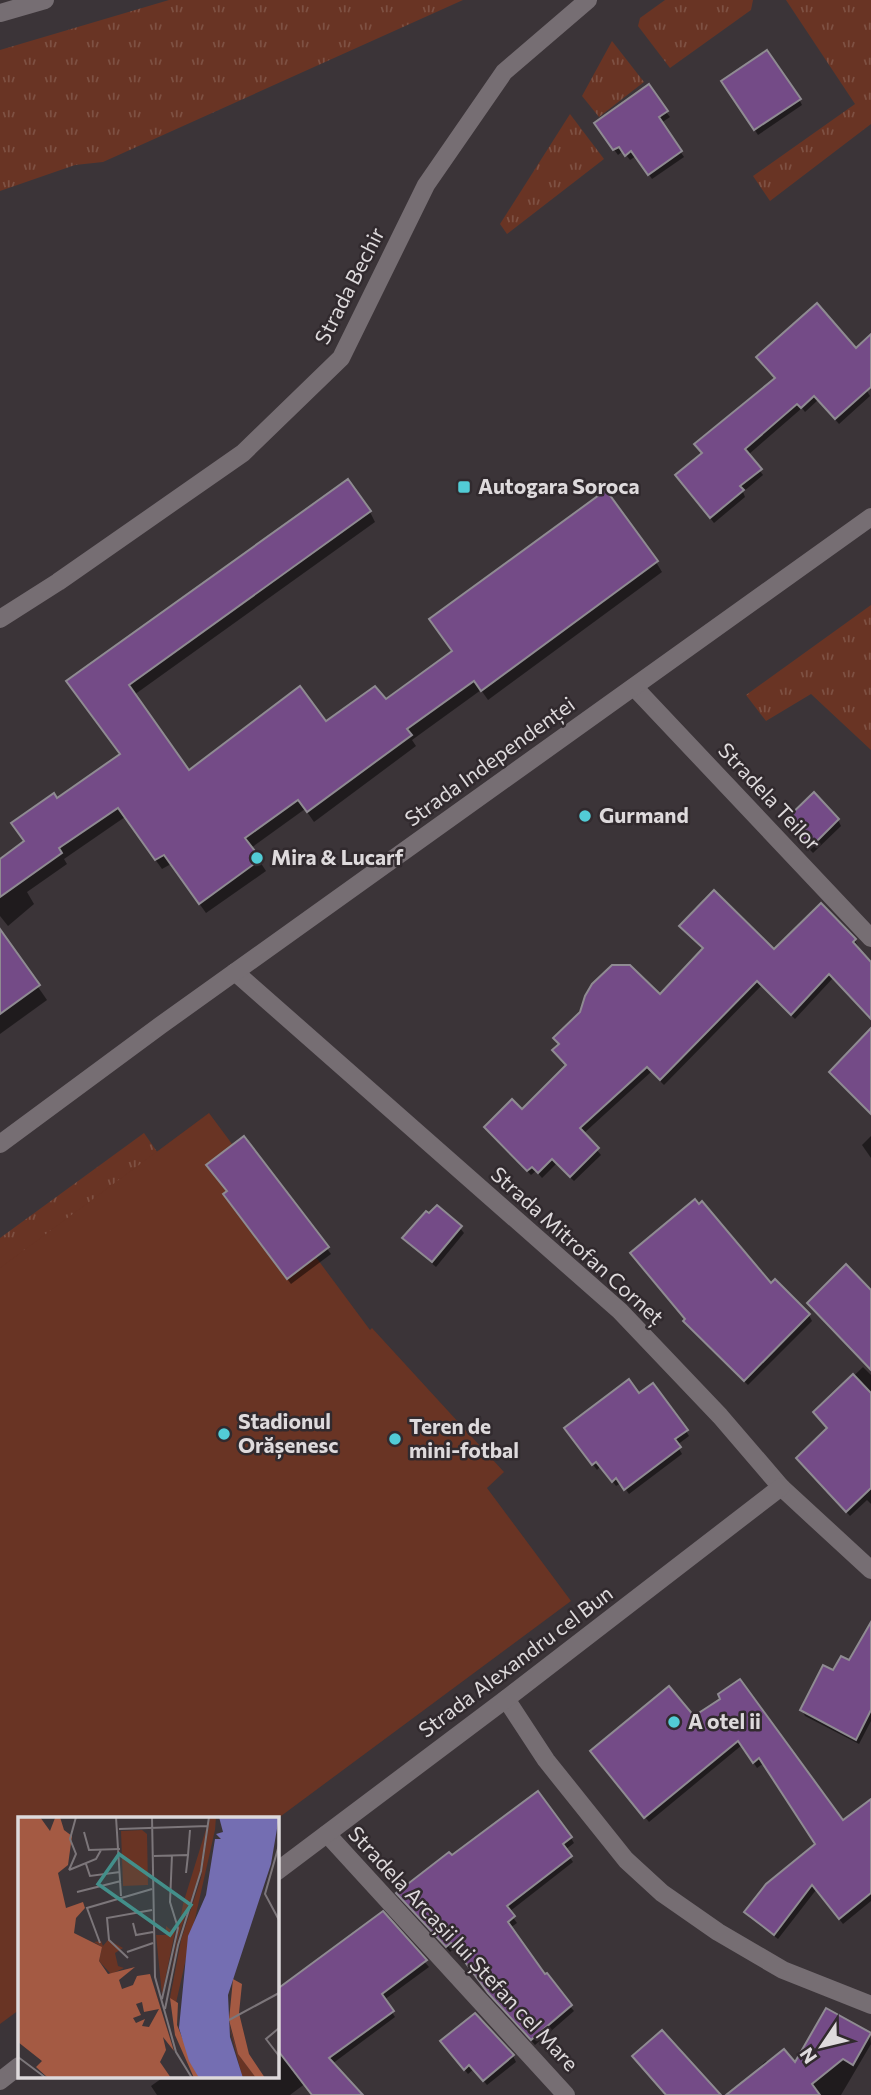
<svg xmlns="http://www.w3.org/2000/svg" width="871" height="2095" font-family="Commissioner,sans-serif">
<defs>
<pattern id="grass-tufts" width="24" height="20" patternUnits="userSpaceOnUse" patternTransform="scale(1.75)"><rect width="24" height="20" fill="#693424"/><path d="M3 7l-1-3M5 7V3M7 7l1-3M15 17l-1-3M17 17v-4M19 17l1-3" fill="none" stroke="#7e5143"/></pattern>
</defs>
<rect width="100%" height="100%" fill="#3b3438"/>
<g fill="url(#grass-tufts)">
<polygon points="169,0 463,0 103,162 75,165 0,191 0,50"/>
<polygon points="665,0 753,0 751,10 670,68 638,26 640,18"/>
<polygon points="786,0 871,0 871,124 770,201 753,176 855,104"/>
<polygon points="612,41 644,82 599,117 582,96"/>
<polygon points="570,114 604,159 507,234 500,224"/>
<polygon points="871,605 871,750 811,694 766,721 746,695"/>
<polygon points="144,1133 160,1156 0,1273 0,1238"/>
</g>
<polygon fill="#693424" points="209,1113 370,1330 372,1328 504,1472 487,1488 571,1601 277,1819 19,1818 19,2010 0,2024 0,1268"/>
<g fill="#0007">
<polygon points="727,87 799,99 802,105 758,135"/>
<polygon points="666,112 670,117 661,123 684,157 652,179 636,156 630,160 623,151 618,155 599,129"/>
<polygon points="761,363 871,367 871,377 867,391 870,396 839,424 818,400 805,412 802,408 748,455 763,475 743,492 745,497 714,523 677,476 703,454 776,379"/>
<polygon points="370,512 375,522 134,695 189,773 385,702 656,562 662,572 488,700 481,690 412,740 416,746 314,822 305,809 251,848 266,871 206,913 171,864 162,869 125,817 64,859 67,864 27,892 34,904 8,926 0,916 0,862 25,842 57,800 121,755 75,692"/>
<polygon points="838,820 841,826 813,853 789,828"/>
<polygon points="821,905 855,940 858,946 856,948 871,965 871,1014 868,1016 833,978 795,1019 761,986 664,1085 651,1072 583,1134 601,1155 574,1181 556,1164 542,1178 536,1171 531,1175 490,1133 486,1128 522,1112 568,1067 555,1038 660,997 704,950 681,926 774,951"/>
<polygon points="0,932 47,1000 0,1034"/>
<polygon points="871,1030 871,1115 835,1079 831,1072"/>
<polygon points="871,1136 871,1158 862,1145"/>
<polygon points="244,1139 331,1254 291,1284 228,1200"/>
<polygon points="460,1228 464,1233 436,1267 408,1243 405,1238"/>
<polygon points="635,1259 771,1285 809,1315 812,1321 748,1385 689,1327 686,1321"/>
<polygon points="863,1367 871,1375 871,1504 867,1500 850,1516 798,1458 828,1429 815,1413"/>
<polygon points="638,1396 686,1431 689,1436 677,1445 682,1454 629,1494 621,1483 616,1486 601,1466 597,1470 570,1434"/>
<polygon points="871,1625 871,1721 859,1744 805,1716 802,1710 834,1673 850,1662"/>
<polygon points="723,1699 842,1823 871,1814 871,1901 843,1924 816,1890 778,1939 750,1918 746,1913 817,1845 764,1763 757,1768 742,1745 649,1822 596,1757 693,1719"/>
<polygon points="571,1838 574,1843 565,1850 573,1862 509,1912 517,1923 510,1928 545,1977 574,2011 535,2045 494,1999 455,1948 450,1952 402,1899 451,1857"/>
<polygon points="382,1914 429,1967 384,2000 395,2017 332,2064 361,2095 317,2095 306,2083 290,2095 157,2095 151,2086 165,2076 276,2076 276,1993"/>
<polygon points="870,2035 871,2044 841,2095 727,2095 766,2061 768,2063 795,2066"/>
<polygon points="446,2047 513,2056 516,2062 487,2085 474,2069 468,2074"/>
</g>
<g fill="#744b87" stroke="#8f8b92" stroke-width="2">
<polygon points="767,50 801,99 754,130 721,81"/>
<polygon points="649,84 668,111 659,117 682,151 648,175 631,151 625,156 619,147 613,150 594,123"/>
<polygon points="817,303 856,348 871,334 871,387 835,419 814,396 801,408 797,404 745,449 762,469 740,486 744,490 710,518 675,475 702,453 694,444 775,378 756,357"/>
<polygon points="348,479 371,511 129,685 189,770 300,686 326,721 375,686 386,699 452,651 429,619 606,490 658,561 481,691 474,681 407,729 412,735 307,812 298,800 245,838 261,859 199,904 164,855 155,860 118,808 59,848 62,853 0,897 0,859 24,841 11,823 54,793 57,798 120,754 66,681"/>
<polygon points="814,792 839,819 809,849 783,822"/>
<polygon points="714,890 774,949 821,903 856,939 853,942 871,962 871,1019 829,974 791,1015 757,981 660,1080 647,1067 580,1128 599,1148 570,1177 552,1159 538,1173 532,1167 527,1171 484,1127 512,1099 522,1109 566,1065 552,1050 559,1044 553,1038 580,1012 585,996 592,984 612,965 630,965 660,994 703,948 679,926"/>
<polygon points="0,929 40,985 0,1014"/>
<polygon points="871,1028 871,1114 829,1072"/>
<polygon points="244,1136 329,1247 287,1279 223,1194 227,1191 206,1165"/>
<polygon points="695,1199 699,1204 702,1201 771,1283 775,1279 810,1314 744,1381 683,1321 685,1319 630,1253"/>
<polygon points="437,1205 462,1226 432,1262 402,1238 426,1211 429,1213"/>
<polygon points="846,1264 871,1290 871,1370 807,1303"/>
<polygon points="853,1374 871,1393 871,1488 846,1512 796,1458 827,1428 813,1412"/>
<polygon points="629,1379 639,1393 653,1383 688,1430 675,1439 681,1447 624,1490 616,1478 612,1482 596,1462 592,1465 564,1428"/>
<polygon points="871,1622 871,1710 856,1740 800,1710 823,1665 833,1670 841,1656 849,1660"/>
<polygon points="740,1679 843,1820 871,1799 871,1893 839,1919 812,1885 774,1935 744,1912 766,1884 815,1844 759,1758 753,1763 738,1741 644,1818 590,1751 669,1686 694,1716 720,1699 718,1694"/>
<polygon points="538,1791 572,1837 563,1844 572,1856 507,1906 515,1916 508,1922 545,1974 547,1973 572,2005 531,2040 488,1993 451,1943 446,1947 396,1893 449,1852 452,1855"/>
<polygon points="383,1911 427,1960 382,1994 394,2011 329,2058 363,2095 312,2095 276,2048 276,1990"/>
<polygon points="826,2008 871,2033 853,2065 843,2059 812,2084 820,2095 726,2095 784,2049 795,2062"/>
<polygon points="475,2013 514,2055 483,2081 469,2065 464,2070 440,2041"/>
<polygon points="662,2030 721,2095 666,2095 632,2056"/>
</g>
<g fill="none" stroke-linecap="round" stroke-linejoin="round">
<g stroke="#766e73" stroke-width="18">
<polyline points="0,13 45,0"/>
<polyline points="0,619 58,582 243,453 341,358 426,185 504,72 588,0"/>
<polyline points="634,687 871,938"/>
<polyline points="235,972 620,1311 720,1416 781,1487 871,1570"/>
<polyline points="506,1699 546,1760 626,1860 662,1893 718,1932 783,1970 871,2005"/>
<polyline points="327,1834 566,2095"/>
<polyline points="276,1872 506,1699 781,1487"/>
<polyline points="0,2081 19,2066"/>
</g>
<polyline stroke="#766e73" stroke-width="18" points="0,1144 161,1025 871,517"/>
</g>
<g fill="#52ccd6" stroke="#312a2e" stroke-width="2.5">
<rect x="457" y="480" width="14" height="14" rx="3.5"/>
<circle cx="585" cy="816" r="7"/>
<circle cx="257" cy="858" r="7"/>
<circle cx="224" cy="1434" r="7"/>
<circle cx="395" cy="1439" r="7"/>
<circle cx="674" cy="1722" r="7"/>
</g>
<g text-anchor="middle" stroke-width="5" stroke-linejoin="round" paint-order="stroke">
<g font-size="21" fill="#dedadc" stroke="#312a2e">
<text transform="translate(350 286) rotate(-63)" y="7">Strada Bechir</text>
<text transform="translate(490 762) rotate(-36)" y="7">Strada Independenței</text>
<text transform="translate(769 797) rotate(47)" y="7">Stradela Teilor</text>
<text transform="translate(577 1246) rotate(42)" y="7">Strada Mitrofan Corneț</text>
<text transform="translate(516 1662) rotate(-37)" y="7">Strada Alexandru cel Bun</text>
<text transform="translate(463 1949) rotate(47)" y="7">Stradela Arcașii lui Ștefan cel Mare</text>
</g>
<g font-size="21" font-weight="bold" fill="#dedadc" stroke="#312a2e" text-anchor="start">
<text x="478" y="494">Autogara Soroca</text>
<text x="599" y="823">Gurmand</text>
<text x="271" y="865">Mira &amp; Lucarf</text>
<text x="238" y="1429">Stadionul<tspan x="238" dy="24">Orășenesc</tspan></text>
<text x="409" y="1434">Teren de<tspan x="409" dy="24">mini-fotbal</tspan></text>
<text x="688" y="1729">A otel ii</text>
</g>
</g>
<g transform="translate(18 1817)">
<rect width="261" height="261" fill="#3b3438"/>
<path d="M192,0H198L197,13L158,186L152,181L163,123L183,61ZM189,9L182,55L160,121L149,180L165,87ZM148,109L155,115L157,109V115L144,178L138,118H148ZM90,123L105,131L97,136L100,149L106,151L93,157L81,144L84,130L76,125L83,124L85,129ZM209,200L220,237L238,261L224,259Z" fill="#693424"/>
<path d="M0,0H22L32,14L37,1L42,0L46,13L54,19L50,48L40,56L48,91L65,85L67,91L58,101L56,116L84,130L81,144L90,157L117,150L101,163L104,172L115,168L119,159L132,157L156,234L145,220L148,233L142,245L153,261H30L18,250L24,244L0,225ZM124,185L126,195L141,192L131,210L124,209L127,202L118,206L115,201L123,198L118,187ZM215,162L224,167L221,196L231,237L247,261H238L220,237L211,203ZM152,181L160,186L159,208L181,261H176L157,218Z" fill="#a45a43" fill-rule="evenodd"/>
<path d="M124,13L129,17L130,68L105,69L103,14Z" fill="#693424"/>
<path d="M201,0H261L253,47L210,178L212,220L225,261H181L171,244L161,211L170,119L188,78L197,22H203L198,17L205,15Z" fill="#746eb2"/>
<path fill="none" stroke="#7c767a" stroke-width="2" d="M98,0L103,79M134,0L137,160L158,235L174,261M101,12L190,9M66,15L71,33L102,32M261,28L247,77L261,103M170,38L172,13M136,39L170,38L168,56M68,47L72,59L102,55M51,53L58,37L52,22L58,0M51,53L78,42L83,33M59,75L103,64M115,106L118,118L135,115M82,126L69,91L134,72M109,135L135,126M110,141L91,123L89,101L134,93M144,182L160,111L152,85L154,38M147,192L160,128L183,54L191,0M211,203L261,176M261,211L248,222L261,239M0,240L28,261"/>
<path fill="#438f8a" fill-opacity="0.15" stroke="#438f8a" stroke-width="3.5" d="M101,37L173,88L152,118L80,67Z"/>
<rect width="261" height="261" fill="none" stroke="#dedadc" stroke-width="3.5"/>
</g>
<g transform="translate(822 2046) rotate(235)" stroke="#312a2e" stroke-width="5" paint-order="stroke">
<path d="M0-5L12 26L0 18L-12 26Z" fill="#dedadc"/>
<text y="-10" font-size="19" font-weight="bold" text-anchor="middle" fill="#dedadc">N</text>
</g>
</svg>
